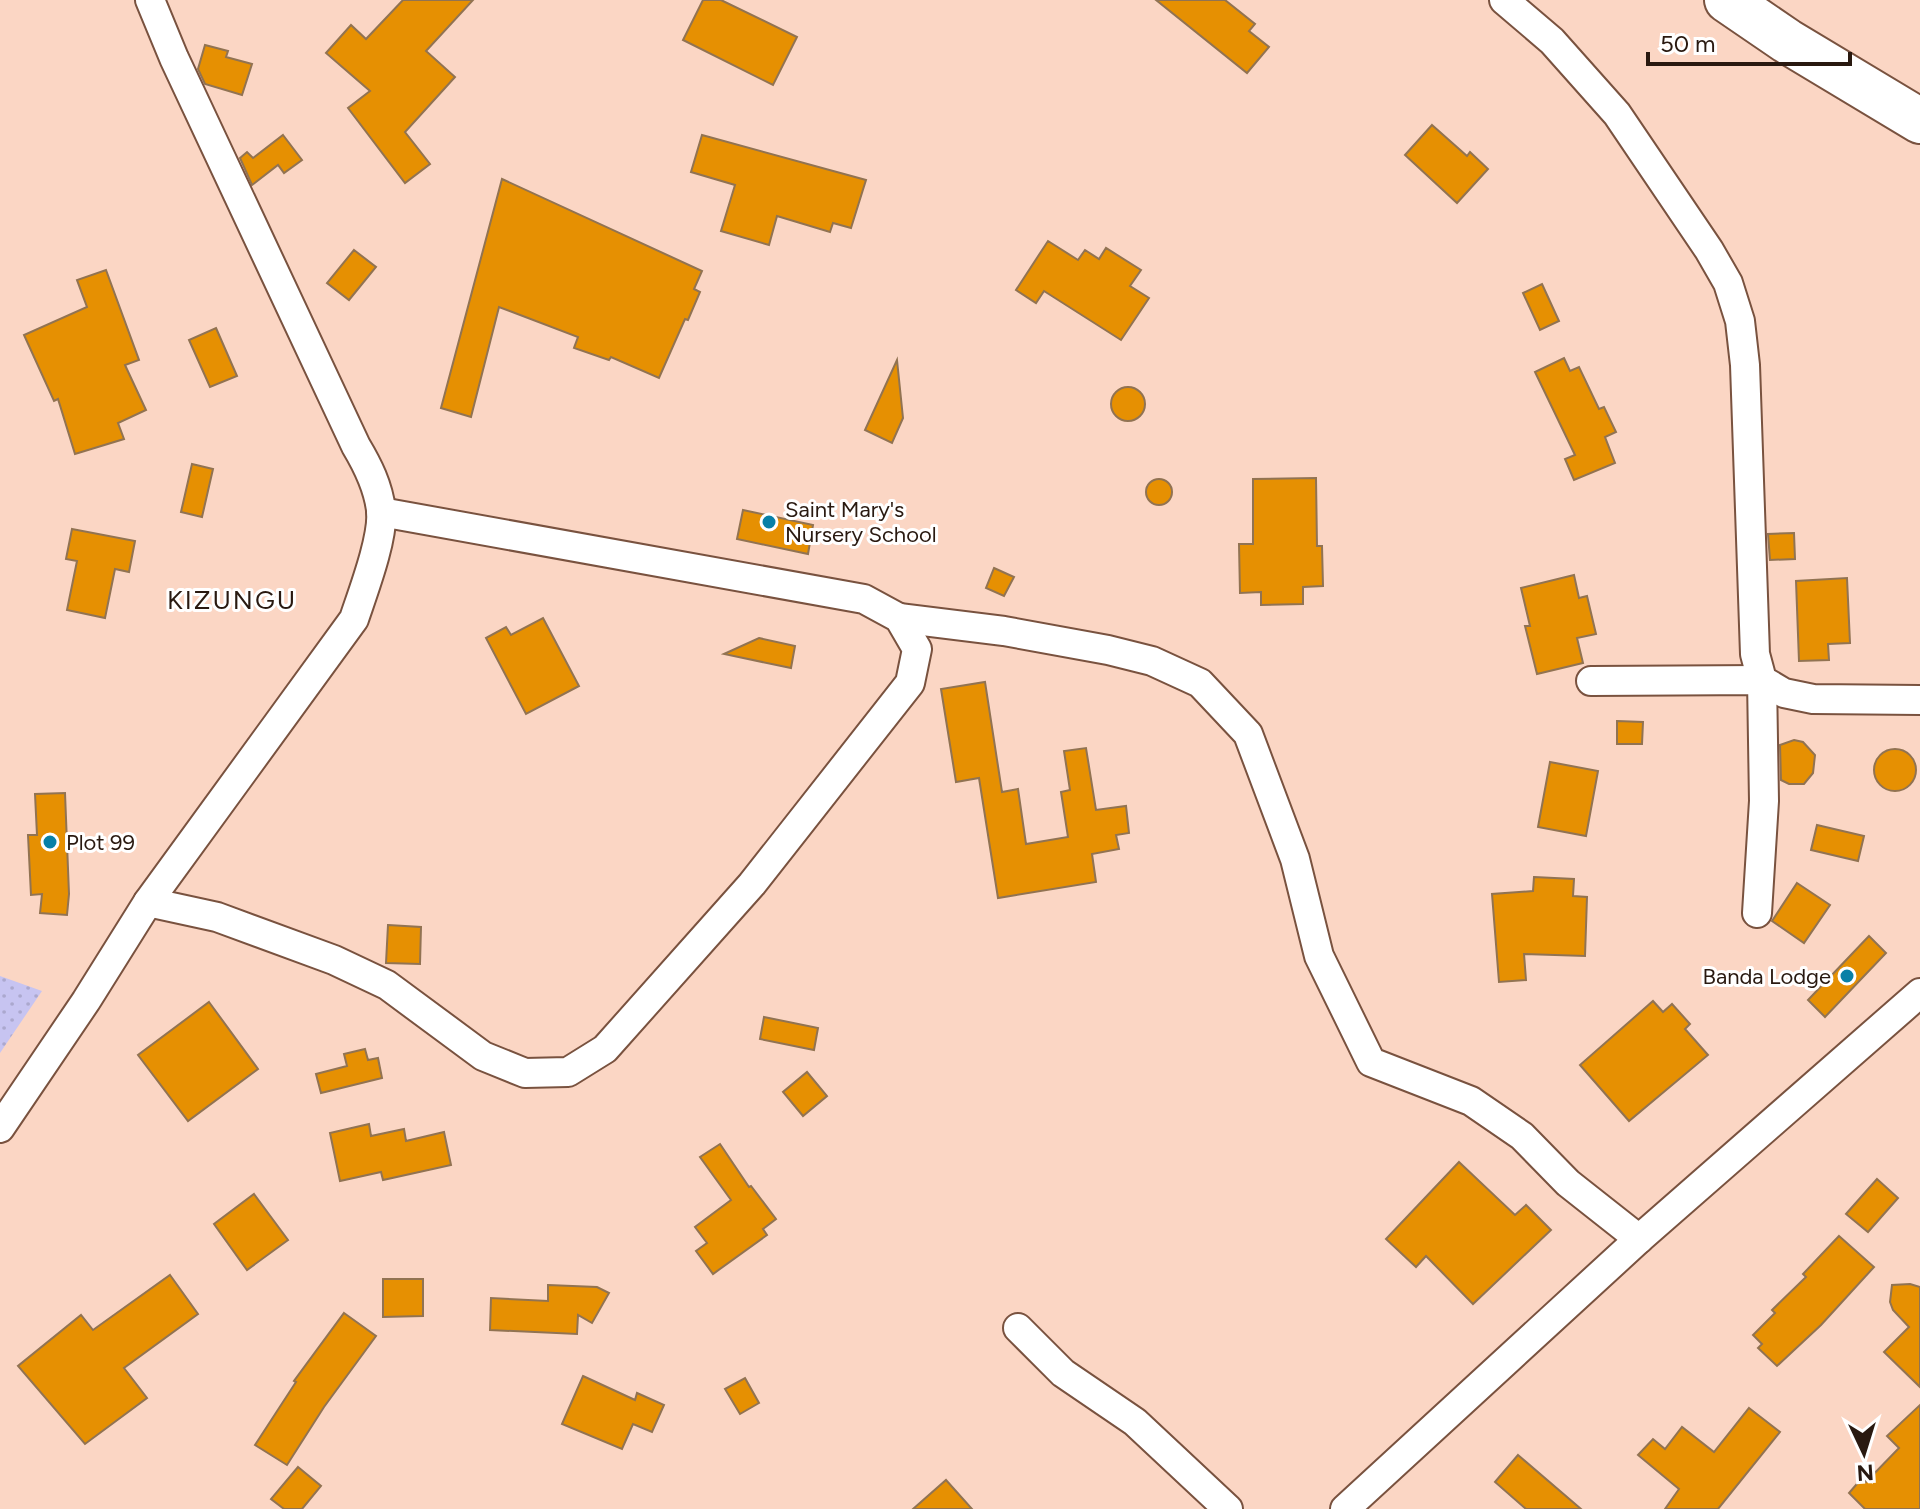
<svg xmlns="http://www.w3.org/2000/svg" width="1920" height="1509" font-family="Figtree,sans-serif">
<defs>
<pattern id="grass-dots" width="8" height="8" patternUnits="userSpaceOnUse" patternTransform="scale(2)"><rect width="8" height="8" fill="#c7c4f1"/><path d="M2 2h.1M6 6h.1" fill="none" stroke="#aba8ce" stroke-width="1.8" stroke-linecap="round"/></pattern>
</defs>
<rect width="100%" height="100%" fill="#fbd6c4"/>
<polygon fill="url(#grass-dots)" points="0,976 42,991 0,1053"/>
<g fill="#e69002" stroke="#917352" stroke-width="2">
<polygon points="403,0 473,0 426,51 455,77 405,132 430,164 405,183 348,108 370,91 326,53 351,25 366,39"/>
<polygon points="703,0 721,0 797,37 773,85 683,40"/>
<polygon points="1156,0 1225,0 1255,24 1249,31 1269,47 1247,73"/>
<polygon points="205,45 228,51 226,57 252,64 242,95 205,84 198,69"/>
<polygon points="1432,125 1467,156 1470,152 1488,169 1457,203 1405,155"/>
<polygon points="283,135 302,160 284,173 278,165 252,185 240,158 247,152 253,158"/>
<polygon points="702,135 866,180 851,228 833,223 830,232 777,216 769,245 721,231 735,185 691,172"/>
<polygon points="502,179 702,271 694,289 700,292 688,320 685,319 659,378 611,357 609,360 574,348 578,337 499,307 471,417 441,408"/>
<polygon points="1048,241 1078,260 1085,250 1099,259 1106,248 1141,270 1130,286 1149,298 1121,340 1044,291 1036,303 1016,290"/>
<polygon points="354,250 376,267 349,300 327,283"/>
<polygon points="106,270 139,360 125,365 146,410 118,423 124,439 75,454 58,399 54,401 24,335 87,307 77,280"/>
<polygon points="1542,284 1559,321 1540,330 1523,293"/>
<polygon points="216,328 237,376 210,387 189,340"/>
<polygon points="1564,358 1570,371 1579,367 1599,409 1604,407 1616,432 1605,437 1615,463 1574,480 1565,459 1575,455 1535,372"/>
<polygon points="897,360 903,418 892,443 865,430"/>
<circle cx="1128" cy="404" r="17"/>
<polygon points="192,464 213,469 202,517 181,512"/>
<polygon points="1316,478 1317,546 1322,546 1323,586 1303,587 1303,604 1261,605 1261,592 1240,593 1239,544 1253,544 1253,479"/>
<circle cx="1159" cy="492" r="13"/>
<polygon points="743,510 813,525 808,554 737,539"/>
<polygon points="72,529 135,541 129,572 115,569 105,618 67,610 77,561 66,559"/>
<polygon points="1794,533 1795,559 1770,560 1768,534"/>
<polygon points="994,568 1014,577 1004,596 986,588"/>
<polygon points="1574,575 1579,598 1587,596 1596,634 1577,638 1583,663 1537,674 1525,626 1530,626 1521,588"/>
<polygon points="1847,578 1850,643 1828,644 1829,660 1799,661 1796,581"/>
<polygon points="543,618 579,686 526,714 486,638 506,627 511,635"/>
<polygon points="759,638 795,646 791,668 724,654"/>
<polygon points="985,682 1002,792 1018,789 1026,844 1068,837 1061,792 1070,790 1064,751 1086,748 1096,810 1126,806 1129,833 1116,835 1119,849 1092,854 1096,882 998,898 979,778 956,782 941,689"/>
<polygon points="1617,721 1643,722 1642,744 1617,744"/>
<polygon points="1794,740 1803,742 1815,755 1813,773 1804,784 1789,784 1781,780 1780,745"/>
<circle cx="1895" cy="770" r="21"/>
<polygon points="1550,762 1598,771 1586,836 1538,827"/>
<polygon points="65,793 69,894 67,915 40,913 42,894 31,895 28,835 37,835 35,794"/>
<polygon points="1817,825 1864,836 1858,861 1811,850"/>
<polygon points="1534,877 1574,879 1573,896 1587,897 1585,956 1524,954 1526,980 1499,982 1492,894 1533,891"/>
<polygon points="1797,883 1830,905 1804,943 1772,921"/>
<polygon points="388,925 421,927 420,964 386,963"/>
<polygon points="1869,936 1886,953 1825,1017 1808,1000"/>
<polygon points="1653,1001 1663,1012 1672,1004 1690,1024 1685,1029 1708,1055 1629,1121 1580,1065"/>
<polygon points="209,1002 258,1069 188,1121 138,1055"/>
<polygon points="764,1017 818,1028 814,1050 760,1039"/>
<polygon points="365,1049 368,1060 378,1058 382,1078 321,1093 316,1074 347,1066 344,1054"/>
<polygon points="807,1072 827,1096 803,1116 783,1092"/>
<polygon points="369,1124 371,1136 404,1129 406,1141 444,1132 451,1165 383,1180 381,1172 340,1181 330,1133"/>
<polygon points="720,1144 749,1187 751,1186 776,1219 763,1229 767,1235 713,1274 696,1251 707,1243 695,1227 731,1200 700,1157"/>
<polygon points="1459,1162 1515,1215 1526,1205 1551,1230 1473,1304 1426,1256 1416,1267 1386,1239"/>
<polygon points="1877,1179 1898,1198 1868,1232 1846,1214"/>
<polygon points="254,1194 288,1240 247,1270 214,1224"/>
<polygon points="1839,1236 1874,1267 1821,1325 1777,1366 1758,1348 1762,1344 1753,1335 1775,1313 1772,1310 1806,1277 1803,1274"/>
<polygon points="170,1275 198,1314 124,1368 147,1398 85,1444 18,1366 81,1315 93,1330"/>
<polygon points="383,1279 423,1279 423,1316 383,1317"/>
<polygon points="1910,1284 1920,1287 1920,1387 1884,1352 1909,1327 1893,1310 1890,1302 1892,1285"/>
<polygon points="548,1285 597,1287 609,1293 592,1323 578,1315 577,1334 490,1330 491,1298 548,1301"/>
<polygon points="344,1313 376,1336 324,1407 287,1465 255,1445 296,1382 294,1381"/>
<polygon points="583,1376 635,1400 637,1393 664,1405 652,1432 633,1424 622,1449 562,1424"/>
<polygon points="745,1378 759,1403 740,1414 725,1389"/>
<polygon points="1920,1405 1920,1509 1865,1509 1849,1493 1862,1478 1866,1482 1899,1448 1887,1436"/>
<polygon points="1749,1408 1780,1432 1718,1509 1665,1509 1679,1489 1638,1455 1653,1439 1665,1449 1682,1427 1714,1452"/>
<polygon points="1518,1455 1581,1509 1526,1509 1495,1482"/>
<polygon points="298,1467 321,1486 302,1509 284,1509 271,1499"/>
<polygon points="946,1480 972,1509 913,1509"/>
</g>
<g fill="none" stroke-linecap="round" stroke-linejoin="round">
<g stroke="#79523f" stroke-width="32">
<g id="minor">
<polyline points="1504,0 1552,41 1617,114 1709,250 1728,283 1740,321 1745,365 1755,654 1762,680 1784,693 1813,699 1920,700"/>
<polyline points="899,618 1004,631 1108,650 1152,661 1200,683 1248,734 1295,859 1319,956 1371,1062 1471,1101 1522,1136 1568,1183 1639,1239"/>
<polyline points="1591,681 1762,680 1764,801 1757,913"/>
<polyline points="148,902 217,917 334,960 387,985 483,1056 525,1073 568,1072 605,1049 752,884 910,683 917,649 899,618 864,599 381,512"/>
<path d="M0,1128L86,1001L148,902L354,619C363,592 384,537 381,510C378,486 368,466 356,446L174,58L150,0"/>
<polyline points="1018,1328 1063,1373 1135,1422 1228,1509"/>
<polyline points="1345,1509 1639,1239 1920,993"/>
</g>
</g>
<g stroke="#79523f" stroke-width="48">
<polyline id="trunk" points="1727,0 1787,41 1920,121"/>
</g>
<use href="#minor" stroke="#fff" stroke-width="28"/>
<use href="#trunk" stroke="#fff" stroke-width="44"/>
</g>
<g fill="#0880a7" stroke="#fff" stroke-width="3">
<circle cx="769" cy="522" r="8"/>
<circle cx="50" cy="842" r="8"/>
<circle cx="1847" cy="976" r="8"/>
</g>
<g text-anchor="middle" stroke-width="6" stroke-linejoin="round" paint-order="stroke">
<g font-size="22" fill="#291910" stroke="#fff" text-anchor="start">
<text x="785" y="517">Saint Mary's<tspan x="785" dy="25">Nursery School</tspan></text>
<text x="66" y="850">Plot 99</text>
<text x="1831" y="984" text-anchor="end">Banda Lodge</text>
</g>
<g font-size="26" letter-spacing="2" fill="#291910" stroke="#fff">
<text x="232" y="609">KIZUNGU</text>
</g>
</g>
<g transform="translate(1864 1453) rotate(176)" stroke="#ffffff" stroke-width="6" paint-order="stroke">
<path d="M0-6L14 30L0 20L-14 30Z" fill="#291910"/>
<text y="-12" font-size="22" font-weight="bold" text-anchor="middle" fill="#291910">N</text>
</g>
<path d="M1648 52v12h202v-12" fill="none" stroke="#291910" stroke-width="4"/>
<text x="1660" y="52" font-size="24" fill="#291910" stroke="#ffffff" stroke-width="6" paint-order="stroke">50 m</text>
</svg>
